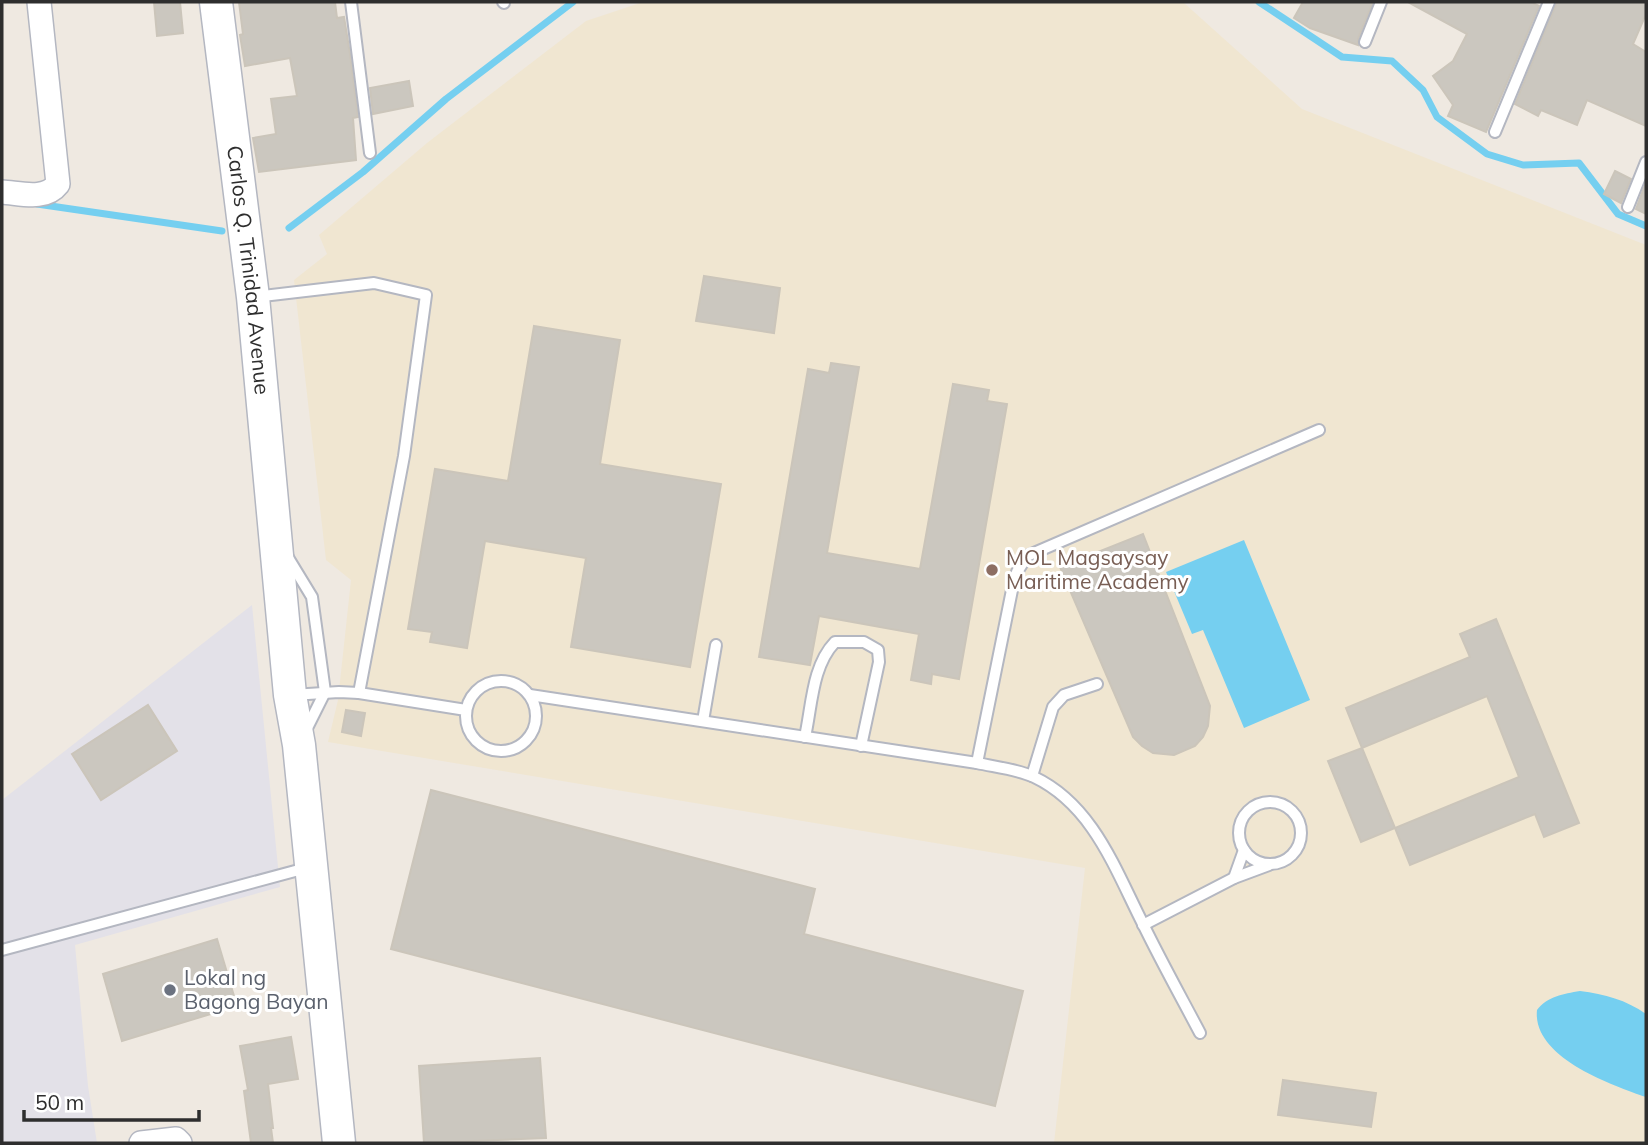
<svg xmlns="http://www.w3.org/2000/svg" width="1648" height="1145" font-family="Mulish,sans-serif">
<rect width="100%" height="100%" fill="#efe9e1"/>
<polygon fill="#e3e1e8" points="252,605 280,887 75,945 88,1086 97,1143 2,1143 2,800"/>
<polygon fill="#f0e6d1" points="643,2 1183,2 1302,109 1646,245 1646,1143 1054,1143 1085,868 328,742 338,700 351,580 326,560 294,280 327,254 319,235 427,143 586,21"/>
<g fill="#75cff0">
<polygon points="1244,540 1310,700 1244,728 1203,630 1192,634 1166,572"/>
<path d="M1580,991C1605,994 1626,1000 1646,1014V1097C1611,1085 1532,1057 1537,1010C1548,996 1563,994 1580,991Z"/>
</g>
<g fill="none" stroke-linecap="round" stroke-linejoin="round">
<g stroke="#75cff0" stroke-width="7">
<polyline points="1259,2 1342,57 1392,61 1423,90 1437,117 1487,154 1523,165 1579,163 1618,214 1646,226"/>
<polyline points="37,204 222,231"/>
<polyline points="289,228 363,172 446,99 573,2"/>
</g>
</g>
<g fill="#cbc7bf" stroke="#cbc5ba" stroke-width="2">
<polygon points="154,2 180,2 183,33 157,36"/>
<polygon points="239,2 335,2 337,18 344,17 350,54 358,117 353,118 356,160 259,172 253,138 276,134 271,99 297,96 290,58 245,66 240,35 243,34"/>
<polygon points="1303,2 1373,2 1358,39 1358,45 1310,28 1294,18"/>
<polygon points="1408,2 1531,2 1539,6 1486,132 1448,116 1453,105 1433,76 1453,61 1467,34"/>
<polygon points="1557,2 1646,2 1646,14 1633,44 1646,52 1646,126 1587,100 1577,125 1541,110 1538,116 1515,104"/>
<polygon points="409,81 413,106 373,114 370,88"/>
<polygon points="1615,171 1631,179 1621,203 1604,194"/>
<polygon points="1645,185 1646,186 1646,214 1636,209"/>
<polygon points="704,276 780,288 774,333 696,321"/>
<polygon points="534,326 620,340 600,464 721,484 690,667 571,647 586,558 485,541 467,648 430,642 432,632 408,629 435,469 508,481"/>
<polygon points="831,363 859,367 827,553 920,569 953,384 989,390 987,401 1007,404 959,679 932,674 931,684 911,680 919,634 819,616 810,665 759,657 808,369 829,373"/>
<polygon points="1143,534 1210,706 1208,726 1203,737 1195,746 1174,755 1153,753 1142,746 1133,737 1060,567"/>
<polygon points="1496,619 1579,823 1544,837 1535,814 1410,865 1395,828 1519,777 1487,696 1362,748 1346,708 1470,657 1460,634"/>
<polygon points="148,705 177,751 101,800 72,754"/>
<polygon points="346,710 365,713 361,736 342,732"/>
<polygon points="1362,748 1395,828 1361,842 1328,761"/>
<polygon points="431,790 815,889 804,934 1023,991 995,1106 391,949"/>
<polygon points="217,939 237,1006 122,1041 103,974"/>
<polygon points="291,1037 298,1079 268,1084 273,1128 271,1128 273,1143 251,1143 244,1091 248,1090 240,1046"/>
<polygon points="540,1058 546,1138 424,1143 419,1066"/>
<polygon points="1283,1080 1376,1093 1371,1127 1278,1115"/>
</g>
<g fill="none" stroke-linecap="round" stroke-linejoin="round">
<g stroke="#b4b7c1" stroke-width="14">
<g id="lane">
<polyline points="351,2 370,153"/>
<polyline points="503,2 504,3"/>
<polyline points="1365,42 1381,2"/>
<polyline points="1495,132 1549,2"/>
<polyline points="1628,207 1646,162"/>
<polyline points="254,297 374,283 426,295 404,456 359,693"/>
<polyline points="287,556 312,597 325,692 304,734"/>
<circle cx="501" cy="716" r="35"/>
<polyline points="292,695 339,692 359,693 466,710"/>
<path d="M530,695L977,763C995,767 1017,769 1034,777C1093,805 1115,869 1143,924C1161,961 1181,997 1200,1033"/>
<polyline points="703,721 716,645"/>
<path d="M805,737C812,705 812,666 835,642H864L878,650L879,662L861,746"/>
<polyline points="977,763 1012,590 1017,572 1027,556 1319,430"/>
<polyline points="1032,776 1053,707 1064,695 1097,684"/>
<circle cx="1270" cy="833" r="31"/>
<polyline points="1234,878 1244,850"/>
<polyline points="1143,925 1234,878 1269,865"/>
<polyline points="2,950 310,867"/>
</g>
</g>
<g stroke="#b4b7c1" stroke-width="26">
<g id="street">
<path d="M2,192C20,193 45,201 58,184L39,2"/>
<polyline points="141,1143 176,1139 180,1143"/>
</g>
</g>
<g stroke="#b4b7c1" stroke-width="35">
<g id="secondary">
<path id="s1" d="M216,2L253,297L290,695L299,745L339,1143"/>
</g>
</g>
<use href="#lane" stroke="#fff" stroke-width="10"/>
<use href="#street" stroke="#fff" stroke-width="23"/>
<use href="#secondary" stroke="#fff" stroke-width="32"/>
</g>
<circle fill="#8d6e63" stroke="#fff" stroke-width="2.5" cx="992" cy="570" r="7"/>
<circle fill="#6b7280" stroke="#fff" stroke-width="2.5" cx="170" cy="990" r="7"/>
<g text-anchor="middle" stroke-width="6" stroke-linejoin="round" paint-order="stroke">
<g font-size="21" fill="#2e2e2e" stroke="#fff">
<text dy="7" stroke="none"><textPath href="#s1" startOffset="270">Carlos Q. Trinidad Avenue</textPath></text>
</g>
<g font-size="21" fill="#785e54" stroke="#fff" text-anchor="start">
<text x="1006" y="565">MOL Magsaysay<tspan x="1006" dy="24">Maritime Academy</tspan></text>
</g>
<g font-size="21" fill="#5b616d" stroke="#fff" text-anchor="start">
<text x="184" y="985">Lokal ng<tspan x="184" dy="24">Bagong Bayan</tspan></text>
</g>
</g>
<rect width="1648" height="1145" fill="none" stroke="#2e2e2e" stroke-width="7"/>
<path d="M24 1110v10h175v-10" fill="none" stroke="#2e2e2e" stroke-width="3.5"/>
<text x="35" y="1110" font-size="21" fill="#2e2e2e" stroke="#ffffff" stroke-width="5" paint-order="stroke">50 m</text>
</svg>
